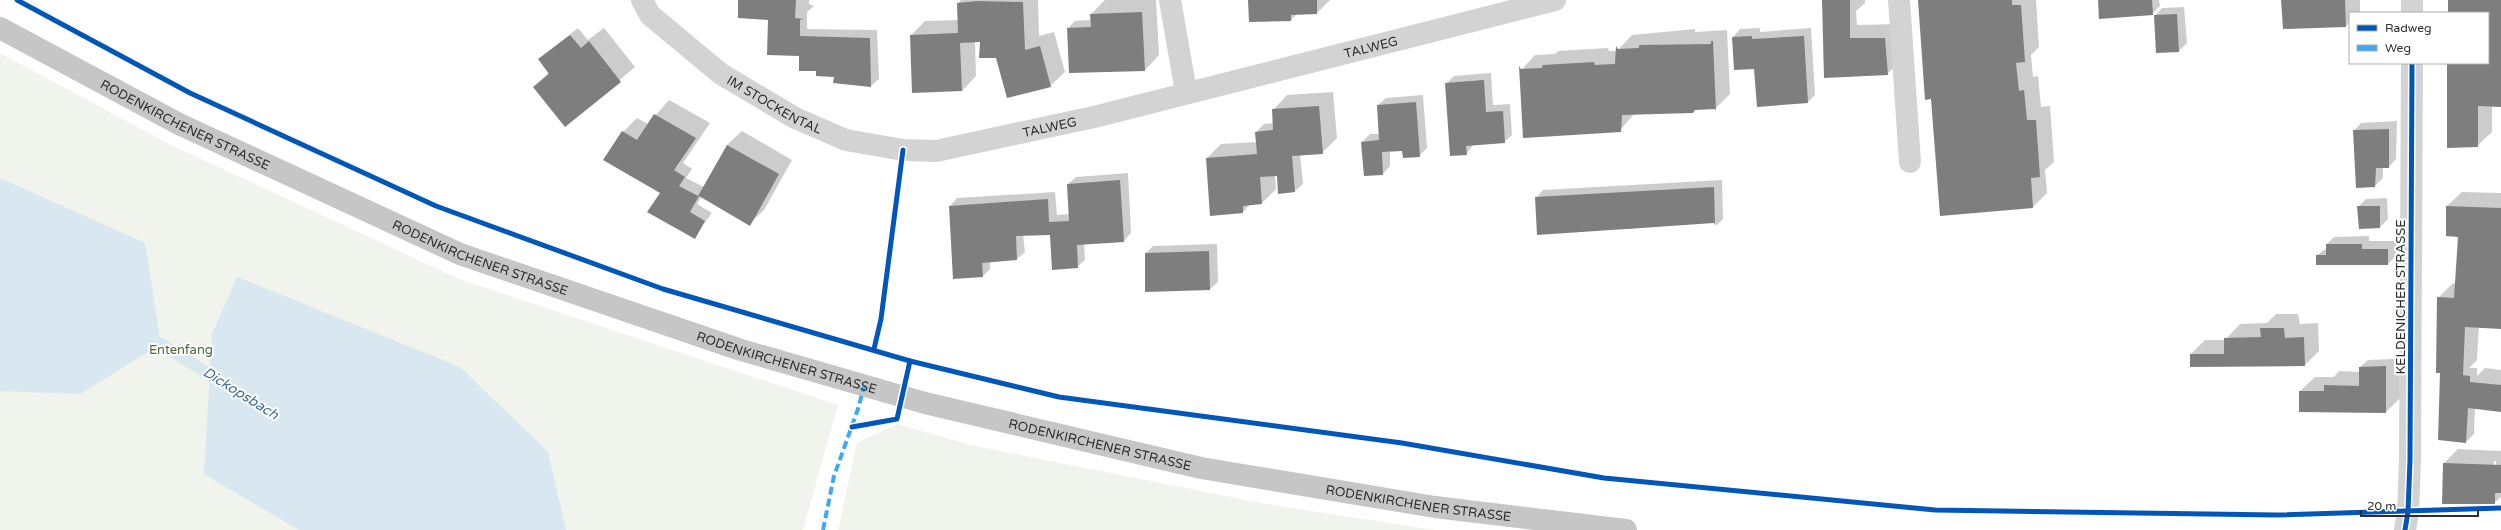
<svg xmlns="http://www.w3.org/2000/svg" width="2501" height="530" font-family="'Varela Round',sans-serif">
<rect width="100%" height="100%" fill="#fff"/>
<g fill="#f0f4ec">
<polygon points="0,53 171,145 459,279 838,405 803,530 0,530"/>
<polygon points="897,424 970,445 1266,504 1435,530 838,530 857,443"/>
</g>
<g fill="#d9e7f0">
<polygon points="0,178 145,243 161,344 80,394 0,391"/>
<polygon points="237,277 460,367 548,452 566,530 299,530 204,474 212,334"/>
</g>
<g fill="#0003" fill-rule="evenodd">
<polygon points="739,0 809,0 809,4 814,6 807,12 807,29 877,30 879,79 871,86 834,82 835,76 817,70 769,20"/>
<polygon points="961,0 1038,0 1039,36 1054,32 1065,72 1050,86 997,57 980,57 980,41 975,41 976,76 962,91 911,35 925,21 959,20 958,3"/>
<polygon points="1105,0 1156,0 1159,55 1145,70 1068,28 1075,21 1091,20 1091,14"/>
<polygon points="1249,0 1330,0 1317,13 1297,14 1291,20"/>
<polygon points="1823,0 1865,0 1865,3 1856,11 1857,25 1899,24 1902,60 1887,74 1825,77"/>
<polygon points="1919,0 2036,0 2039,47 2031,55 2033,77 2038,76 2041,107 2050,106 2054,162 2045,170 2047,193 2033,207 1941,214 1932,98"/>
<polygon points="2099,0 2159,0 2160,6 2152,14"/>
<polygon points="2282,0 2360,0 2360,12 2350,13 2350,22 2346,26"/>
<polygon points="2450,0 2501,0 2501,106 2492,106 2492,132 2477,146 2449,63 2488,63 2488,13 2450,13"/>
<polygon points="2184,7 2187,43 2179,51 2155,16 2162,8"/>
<polygon points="578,28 588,40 604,28 635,67 565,126 534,87 549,72 539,59"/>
<polygon points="1760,28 1760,32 1811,28 1815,95 1808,102 1755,68 1733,37 1740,29"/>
<polygon points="1695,29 1695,32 1727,30 1730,94 1716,108 1635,113 1620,130 1521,70 1535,55 1555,54 1558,51 1608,48 1609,51 1617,51 1632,35"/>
<polygon points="1491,73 1493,105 1510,104 1512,135 1504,142 1474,144 1466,154 1446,84 1454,76"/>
<polygon points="1333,92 1337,138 1322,153 1300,154 1303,184 1295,191 1279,193 1278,175 1275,175 1276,189 1262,203 1250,204 1243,212 1207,158 1221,144 1257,142 1256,132 1264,124 1274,123 1273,110 1287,95"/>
<polygon points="1423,95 1427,148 1419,156 1403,149 1390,150 1390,166 1383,174 1362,142 1370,134 1380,134 1378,105 1386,98"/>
<polygon points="669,100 710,123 683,163 692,169 686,178 704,187 727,145 742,131 792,160 764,210 749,224 701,197 697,204 712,213 694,237 623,132 637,118 648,124"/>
<polygon points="2397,121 2396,159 2389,167 2383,167 2383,178 2375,186 2354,131 2361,123"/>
<polygon points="1128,173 1131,233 1124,241 1084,243 1085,260 1077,267 1051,234 1023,235 1025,252 1017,259 990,261 990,269 983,276 950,206 957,198 1055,192 1057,215 1070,214 1068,184 1076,177"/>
<polygon points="1722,180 1723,219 1716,226 1715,222 1629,229 1536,198 1543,190"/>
<polygon points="2462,192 2501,193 2501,328 2479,326 2477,360 2469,368 2477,368 2477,376 2485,368 2501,370 2501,411 2475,408 2474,434 2466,442 2441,373 2438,298 2453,283 2456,284 2459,236 2447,206"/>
<polygon points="2387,198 2388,219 2380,227 2358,207 2366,199"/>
<polygon points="2369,236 2369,241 2396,241 2396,256 2388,264 2317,255 2327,248 2327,244 2334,237"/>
<polygon points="1217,244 1218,282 1210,289 1146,253 1153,246"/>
<polygon points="2276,314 2298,314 2300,324 2318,323 2319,351 2305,365 2191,354 2205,340 2225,340 2240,324 2267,323"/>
<polygon points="2394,359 2394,372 2400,372 2400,398 2386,412 2300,391 2315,377 2334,377 2339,371 2360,372 2360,367 2368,360"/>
<path d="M2458,449L2501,451V497L2494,503L2444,463ZM2494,461H2496V490H2494Z"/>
</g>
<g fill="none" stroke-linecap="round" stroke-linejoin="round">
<polyline stroke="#d9e7f0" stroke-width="12" points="145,340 161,344 223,383"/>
</g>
<g fill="#7e7e7e">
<polygon points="738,0 796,0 795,18 804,19 800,20 800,36 870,38 871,87 833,83 834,77 816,76 816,71 799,71 799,56 767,55 768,20 738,18"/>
<polygon points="1248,0 1317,0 1317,14 1291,15 1291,21 1249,22"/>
<polygon points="1822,0 1850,0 1850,38 1885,38 1888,75 1824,78"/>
<polygon points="1918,0 2012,0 2012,5 2021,5 2025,62 2016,63 2019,91 2024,90 2027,120 2036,120 2040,177 2031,178 2033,208 1940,216 1931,99 1925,100"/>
<polygon points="2098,0 2152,0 2153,15 2099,19"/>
<polygon points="2281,0 2345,0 2346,27 2283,29"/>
<polygon points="2448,0 2501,0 2501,107 2478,106 2478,147 2447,148 2447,63 2488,63 2488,13 2448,13"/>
<polygon points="978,1 1023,2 1025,50 1040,46 1051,87 1007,98 996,58 979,58 980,42 960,43 962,91 912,93 910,35 958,33 957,3"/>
<polygon points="1142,12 1145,71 1069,73 1067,28 1091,27 1090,14"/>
<polygon points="2177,14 2179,52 2156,53 2154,15"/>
<polygon points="570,35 581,48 589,41 621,82 565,127 533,87 549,74 538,59"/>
<polygon points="1752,36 1752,39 1804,36 1808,103 1757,107 1754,69 1734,70 1732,37"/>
<polygon points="1711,41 1713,41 1716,111 1715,109 1695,110 1693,113 1622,115 1621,132 1523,138 1519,66 1521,69 1542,68 1543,65 1594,62 1595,65 1615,64 1616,46 1618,49 1639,48 1639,45 1711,44"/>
<polygon points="1484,80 1486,112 1503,111 1505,143 1466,146 1467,155 1450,156 1445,83"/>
<polygon points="1416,102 1420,157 1403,158 1402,151 1382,152 1383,175 1364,176 1361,142 1379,140 1377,105"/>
<polygon points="1319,106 1323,154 1292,156 1295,192 1278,194 1277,176 1260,177 1262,204 1243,206 1243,213 1210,216 1206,158 1257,154 1255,132 1273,130 1272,109"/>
<polygon points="654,114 696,138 674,170 685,177 679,186 698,196 727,145 779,174 750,226 699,196 690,212 705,221 695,239 647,212 660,193 603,160 622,131 637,140"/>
<polygon points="2389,129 2389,168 2376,168 2375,187 2356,188 2353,130"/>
<polygon points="1120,180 1124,242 1077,245 1078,268 1052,270 1050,235 1016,236 1017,260 982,263 983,277 953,279 949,206 1048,199 1049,222 1069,221 1067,184"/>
<polygon points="1714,187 1715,225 1714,223 1537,235 1535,197"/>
<polygon points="2357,206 2380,206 2380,228 2359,229"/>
<polygon points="2446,206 2501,208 2501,329 2465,327 2463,375 2470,376 2470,382 2501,385 2501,412 2468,408 2466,443 2438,440 2440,373 2436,373 2437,297 2454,298 2458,237 2446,236"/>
<polygon points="2326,244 2362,244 2362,249 2388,249 2388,265 2316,265 2316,255 2326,255"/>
<polygon points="1209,251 1210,290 1145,292 1145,253"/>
<polygon points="2260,328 2284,328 2285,338 2304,337 2305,366 2190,367 2190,354 2224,354 2224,338 2261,337"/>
<polygon points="2386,366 2386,413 2299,412 2299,391 2324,391 2324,385 2359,386 2359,367"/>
<polygon points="2443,463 2501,465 2501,493 2495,493 2495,504 2442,504"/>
</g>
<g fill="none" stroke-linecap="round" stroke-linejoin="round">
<g stroke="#d3d3d3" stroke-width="22">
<path id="s1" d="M642,0L650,15L721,74L795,118L846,140L903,150L936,151L1094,117L1555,0"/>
<polyline points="1170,0 1186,92"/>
<polyline points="1899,0 1910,162"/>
<polyline points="2412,13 2412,0"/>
<polyline points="2405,530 2408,512 2410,460 2412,63"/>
</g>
<path stroke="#c6c6c6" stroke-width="22" id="s2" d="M0,28L179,124L460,254L741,350L925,403L1201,468L1435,507L1626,530"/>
<polyline stroke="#3fa9f5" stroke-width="4" stroke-dasharray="8 4" stroke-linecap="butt" points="823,530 834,476 858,409 864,386"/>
<g stroke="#fff" stroke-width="8">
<g id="cycleway">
<polyline points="17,0 190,93 436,206 663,289 910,361 1059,397 1402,443 1604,478 1935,510 2277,515 2501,508"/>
<polyline points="874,349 881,319 903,150"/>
<polyline points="852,427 897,419 910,361"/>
<polyline points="2405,530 2408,512 2410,460 2412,63"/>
</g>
</g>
<use href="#cycleway" stroke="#0057b8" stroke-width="5"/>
</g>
<g text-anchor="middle" stroke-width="4" stroke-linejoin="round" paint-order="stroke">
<g font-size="13" fill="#2e2e2e" stroke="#fff">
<text dy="5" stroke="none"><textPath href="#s1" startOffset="789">TALWEG</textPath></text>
<text dy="5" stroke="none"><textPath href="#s1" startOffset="171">IM STOCKENTAL</textPath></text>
<text dy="5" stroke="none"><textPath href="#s2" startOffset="209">RODENKIRCHENER STRASSE</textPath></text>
<text dy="5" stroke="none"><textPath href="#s1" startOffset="458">TALWEG</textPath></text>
<text dy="5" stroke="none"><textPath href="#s2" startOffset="533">RODENKIRCHENER STRASSE</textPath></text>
<text transform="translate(2400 297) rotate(-90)" y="5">KELDENICHER STRASSE</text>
<text dy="5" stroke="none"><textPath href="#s2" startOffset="857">RODENKIRCHENER STRASSE</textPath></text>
<text dy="5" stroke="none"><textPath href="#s2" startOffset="1181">RODENKIRCHENER STRASSE</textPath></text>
<text dy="5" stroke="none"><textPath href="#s2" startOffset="1505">RODENKIRCHENER STRASSE</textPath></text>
</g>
<g font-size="13" fill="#50683d" stroke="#fff">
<text x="181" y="354">Entenfang</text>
</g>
<g font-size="14" font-style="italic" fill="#3e6d8e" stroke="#fff">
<text transform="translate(241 393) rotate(32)" y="5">Dickopsbach</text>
</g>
</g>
<rect x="2349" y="12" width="140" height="52" fill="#ffffff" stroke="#ababab"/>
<rect x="2357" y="25" width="20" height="6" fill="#0057b8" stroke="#ababab"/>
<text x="2385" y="32" font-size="12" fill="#2e2e2e">Radweg</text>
<rect x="2357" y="45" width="20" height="6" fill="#3fa9f5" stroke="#ababab"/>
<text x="2385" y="52" font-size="12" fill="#2e2e2e">Weg</text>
<path d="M2361 510v6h117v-6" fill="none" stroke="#2e2e2e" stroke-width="2"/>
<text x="2367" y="510" font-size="12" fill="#2e2e2e" stroke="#ffffff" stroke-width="3" paint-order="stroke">20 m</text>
</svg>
